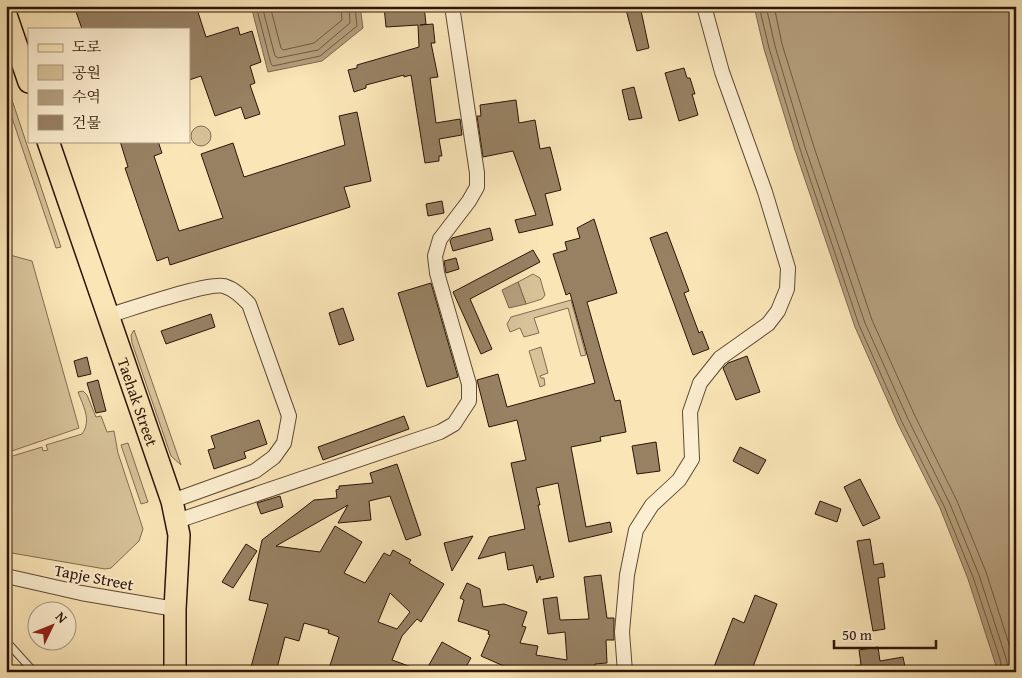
<svg xmlns="http://www.w3.org/2000/svg" width="1022" height="678" font-family="'Gentium Book Plus','Noto Serif KR',serif">
<rect width="100%" height="100%" fill="#fae5b7"/>
<filter id="stains"><feTurbulence type="fractalNoise" baseFrequency=".004" numOctaves="4"/><feColorMatrix values="0 0 0 0 .2 0 0 0 0 .09 0 0 0 0 .02 0 0 0 .5 -.17"/></filter>
<radialGradient id="worn" r=".72"><stop offset=".6" stop-color="#630" stop-opacity="0"/><stop offset="1" stop-color="#630" stop-opacity=".3"/></radialGradient>
<g fill="#d7c299" stroke="#816c50">
<polygon points="6,82 61,247 56,248 6,100"/>
<circle cx="201" cy="136" r="10"/>
<polygon points="6,254 32,261 79,428 6,453"/>
<polygon points="533,274 540,278 545,295 542,299 526,304 518,282"/>
<polygon points="571,300 586,355 581,356 568,308 534,318 539,333 524,337 520,328 510,332 507,324 511,317"/>
<polygon points="134,330 181,465 171,456 132,343 131,335"/>
<polygon points="541,347 548,373 540,376 541,378 544,378 545,385 540,387 529,351"/>
<path d="M83,391L87,395L96,417L101,416L107,432L114,431L118,453L143,529L139,541L111,568L105,569L6,552V458L42,447L43,451L48,450L46,445L82,434C92,420 83,406 78,392Z"/>
<polygon points="128,443 148,502 141,504 121,445"/>
</g>
<g fill="#b49e7c" stroke="#7d674e">
<polygon points="251,6 360,6 363,28 322,61 268,72"/>
<polygon points="754,6 1016,6 1016,672 998,672 968,579 940,508 898,424 855,327 795,150 764,49"/>
<polygon points="518,282 526,304 509,308 502,290"/>
</g>
<g fill="none" stroke-linecap="round" stroke-linejoin="round">
<g stroke="#705a42" stroke-width="1">
<polyline points="256,6 271,64 273,66 320,56 357,26 355,6"/>
<polyline points="262,6 275,56 278,58 318,50 350,23 349,6"/>
<polyline points="270,6 281,48 283,50 314,43 342,20 341,6"/>
<polyline points="759,6 769,48 800,149 859,325 902,422 944,506 973,577 1000,659 1002,672"/>
<polyline points="766,6 775,46 805,147 865,323 908,419 950,504 979,575 1006,658 1009,672"/>
<polyline points="774,6 782,44 813,144 872,320 915,416 957,501 986,572 1016,666"/>
</g>
</g>
<g fill="#978163" stroke="#2b1508" fill-rule="evenodd">
<polygon points="74,6 196,6 206,37 238,27 240,35 252,31 261,62 250,66 255,83 250,85 260,114 245,119 241,107 215,116 201,76 189,80 189,29 82,29"/>
<polygon points="384,6 424,6 426,24 420,25 433,24 435,43 431,43 438,77 430,78 436,123 460,119 462,135 439,139 442,156 439,156 439,161 425,163 411,75 404,77 404,75 366,85 366,88 354,92 348,70 357,68 357,65 419,47 418,25 386,27"/>
<polygon points="625,6 640,6 649,48 637,51"/>
<polygon points="684,68 687,78 690,78 695,94 692,94 698,115 679,121 665,73"/>
<polygon points="634,87 642,118 629,120 622,90"/>
<polygon points="516,100 519,123 535,120 540,149 550,147 561,190 545,194 553,225 519,233 515,220 536,215 513,151 483,157 477,116 481,116 480,105"/>
<polygon points="357,112 371,181 344,187 350,207 170,265 168,257 157,261 125,168 128,167 120,141 158,141 162,153 154,156 179,231 223,218 201,154 233,143 244,177 345,145 339,116"/>
<polygon points="442,201 444,213 428,216 426,204"/>
<polygon points="594,219 617,293 587,302 615,401 620,400 626,432 600,437 601,441 571,447 586,527 610,522 612,532 569,542 558,483 536,488 540,505 538,505 554,577 540,580 540,576 537,583 533,565 508,570 505,552 478,559 489,537 525,529 511,463 526,460 517,420 489,427 477,380 498,374 507,407 595,383 570,293 566,295 553,254 567,250 565,242 580,238 577,228"/>
<polygon points="490,228 493,240 453,251 450,241 452,238"/>
<polygon points="667,232 689,291 684,293 699,333 702,331 709,349 693,355 650,238"/>
<polygon points="533,250 540,262 470,299 492,349 481,354 453,292"/>
<polygon points="456,258 459,269 446,273 444,261"/>
<polygon points="431,283 458,377 427,387 398,293"/>
<polygon points="343,308 354,340 339,345 329,313"/>
<polygon points="211,314 215,327 166,344 161,331"/>
<polygon points="747,356 760,392 736,400 723,368 728,363"/>
<polygon points="87,357 91,374 78,377 74,361"/>
<polygon points="98,380 106,411 96,413 87,383"/>
<polygon points="404,416 409,429 323,460 318,447"/>
<polygon points="259,420 267,444 244,452 246,458 214,469 208,450 215,448 211,436"/>
<polygon points="656,442 660,471 637,474 632,446"/>
<polygon points="740,447 766,460 758,474 733,461"/>
<path d="M397,464L421,535L406,540L390,496L369,501L371,520L338,523L348,505L276,546L320,552L335,526L362,542L344,573L365,583L384,553L390,556L393,550L411,560L409,563L444,584L421,622L417,619L402,636L392,660L420,670V672H354L343,669L342,672H328L339,637L328,633L329,630L304,623L299,641L285,637L276,672H266L251,667L268,604L249,600L262,540L314,500L337,498L336,490L339,489V486L373,483L370,473ZM390,593L410,612L397,629L378,622Z"/>
<polygon points="860,479 880,518 863,526 844,487"/>
<polygon points="280,496 283,507 261,514 257,503"/>
<polygon points="820,501 841,509 837,522 815,514"/>
<polygon points="473,536 452,571 444,543"/>
<polygon points="870,539 874,565 883,563 885,577 878,578 885,629 873,631 857,541"/>
<polygon points="246,544 257,551 233,588 222,582"/>
<polygon points="601,575 607,618 614,618 614,640 606,640 607,663 595,664 595,672 515,671 481,656 490,635 488,634 489,631 458,621 464,600 460,598 467,583 480,589 483,607 504,604 527,612 522,626 526,627 520,643 538,646 536,655 567,660 565,632 548,634 543,599 557,597 560,620 589,619 584,577"/>
<polygon points="755,595 777,604 751,672 712,672 733,618 744,623"/>
<polygon points="442,642 471,658 463,672 425,672"/>
<polygon points="878,647 880,661 903,657 906,672 856,672 855,666 861,665 859,650"/>
</g>
<g fill="none" stroke-linecap="round" stroke-linejoin="round">
<g stroke="#5f4934" stroke-width="9">
<polyline id="service" points="6,641 34,672"/>
</g>
<g stroke="#5f4934" stroke-width="16">
<g id="minor">
<path d="M107,316C128,310 207,282 224,286C234,289 241,296 249,304L289,416L284,443L274,457L255,471L172,501"/>
<polyline points="177,521 440,432 454,424 469,401 469,384 437,273 435,256 440,239 469,201 477,187 477,173 452,6"/>
<polyline points="6,576 81,593 175,609"/>
<polyline points="625,672 622,632 627,575 636,530 652,505 679,480 692,459 690,412 700,383 720,358 768,324 778,311 787,289 788,268 765,192 722,72 704,6"/>
</g>
</g>
<g stroke="#2b1508" stroke-width="24">
<g id="primary">
<polyline points="6,15 29,82"/>
<path id="s1" d="M48,141L172,501L179,535L175,609V672"/>
</g>
</g>
<use href="#service" stroke="#fceed0" stroke-width="7"/>
<use href="#minor" stroke="#fceed0" stroke-width="14"/>
<use href="#primary" stroke="#fae5b7" stroke-width="21"/>
</g>
<g text-anchor="middle" stroke-width="4" stroke-linejoin="round" paint-order="stroke">
<g font-size="16" fill="#2b1508" stroke="#fceed0">
<text dy="6" stroke="none"><textPath href="#s1" startOffset="276">Taehak Street</textPath></text>
<text transform="translate(94 577) rotate(11)" y="6">Tapje Street</text>
</g>
</g>
<rect width="1022" height="678" fill="none" stroke="#fae5b7" stroke-width="25"/>
<rect x="8" y="8" width="1007" height="663" fill="none" stroke="#2b1508" stroke-width="2.5"/>
<rect x="12" y="12" width="997" height="653" fill="none" stroke="#2b1508"/>
<rect x="28" y="28" width="162" height="115" fill="#fceed0" stroke="#a89780"/>
<rect x="38" y="44" width="25" height="8" fill="#fae5b7" stroke="#a89780"/>
<text x="72" y="52" font-size="15" fill="#2b1508">도로</text>
<rect x="38" y="65" width="25" height="15" fill="#d7c299" stroke="#a89780"/>
<text x="72" y="78" font-size="15" fill="#2b1508">공원</text>
<rect x="38" y="90" width="25" height="15" fill="#b49e7c" stroke="#a89780"/>
<text x="72" y="102" font-size="15" fill="#2b1508">수역</text>
<rect x="38" y="115" width="25" height="15" fill="#978163" stroke="#a89780"/>
<text x="72" y="128" font-size="15" fill="#2b1508">건물</text>
<g transform="translate(52 626) rotate(47)"><circle r="24" fill="#fceed0" stroke="#a89780"/>
<path d="M0-4L9 19L0 12L-9 19Z" fill="#8f2418"/>
<text y="-8" font-size="14" font-weight="bold" text-anchor="middle" fill="#2b1508">N</text>
</g>
<path d="M834 640v8h102v-8" fill="none" stroke="#2b1508" stroke-width="2.5"/>
<text x="842" y="640" font-size="15" fill="#2b1508" stroke="#fceed0" stroke-width="4" paint-order="stroke">50 m</text>
<rect width="100%" height="100%" filter="url(#stains)"/>
<rect width="100%" height="100%" fill="url(#worn)"/>
</svg>
